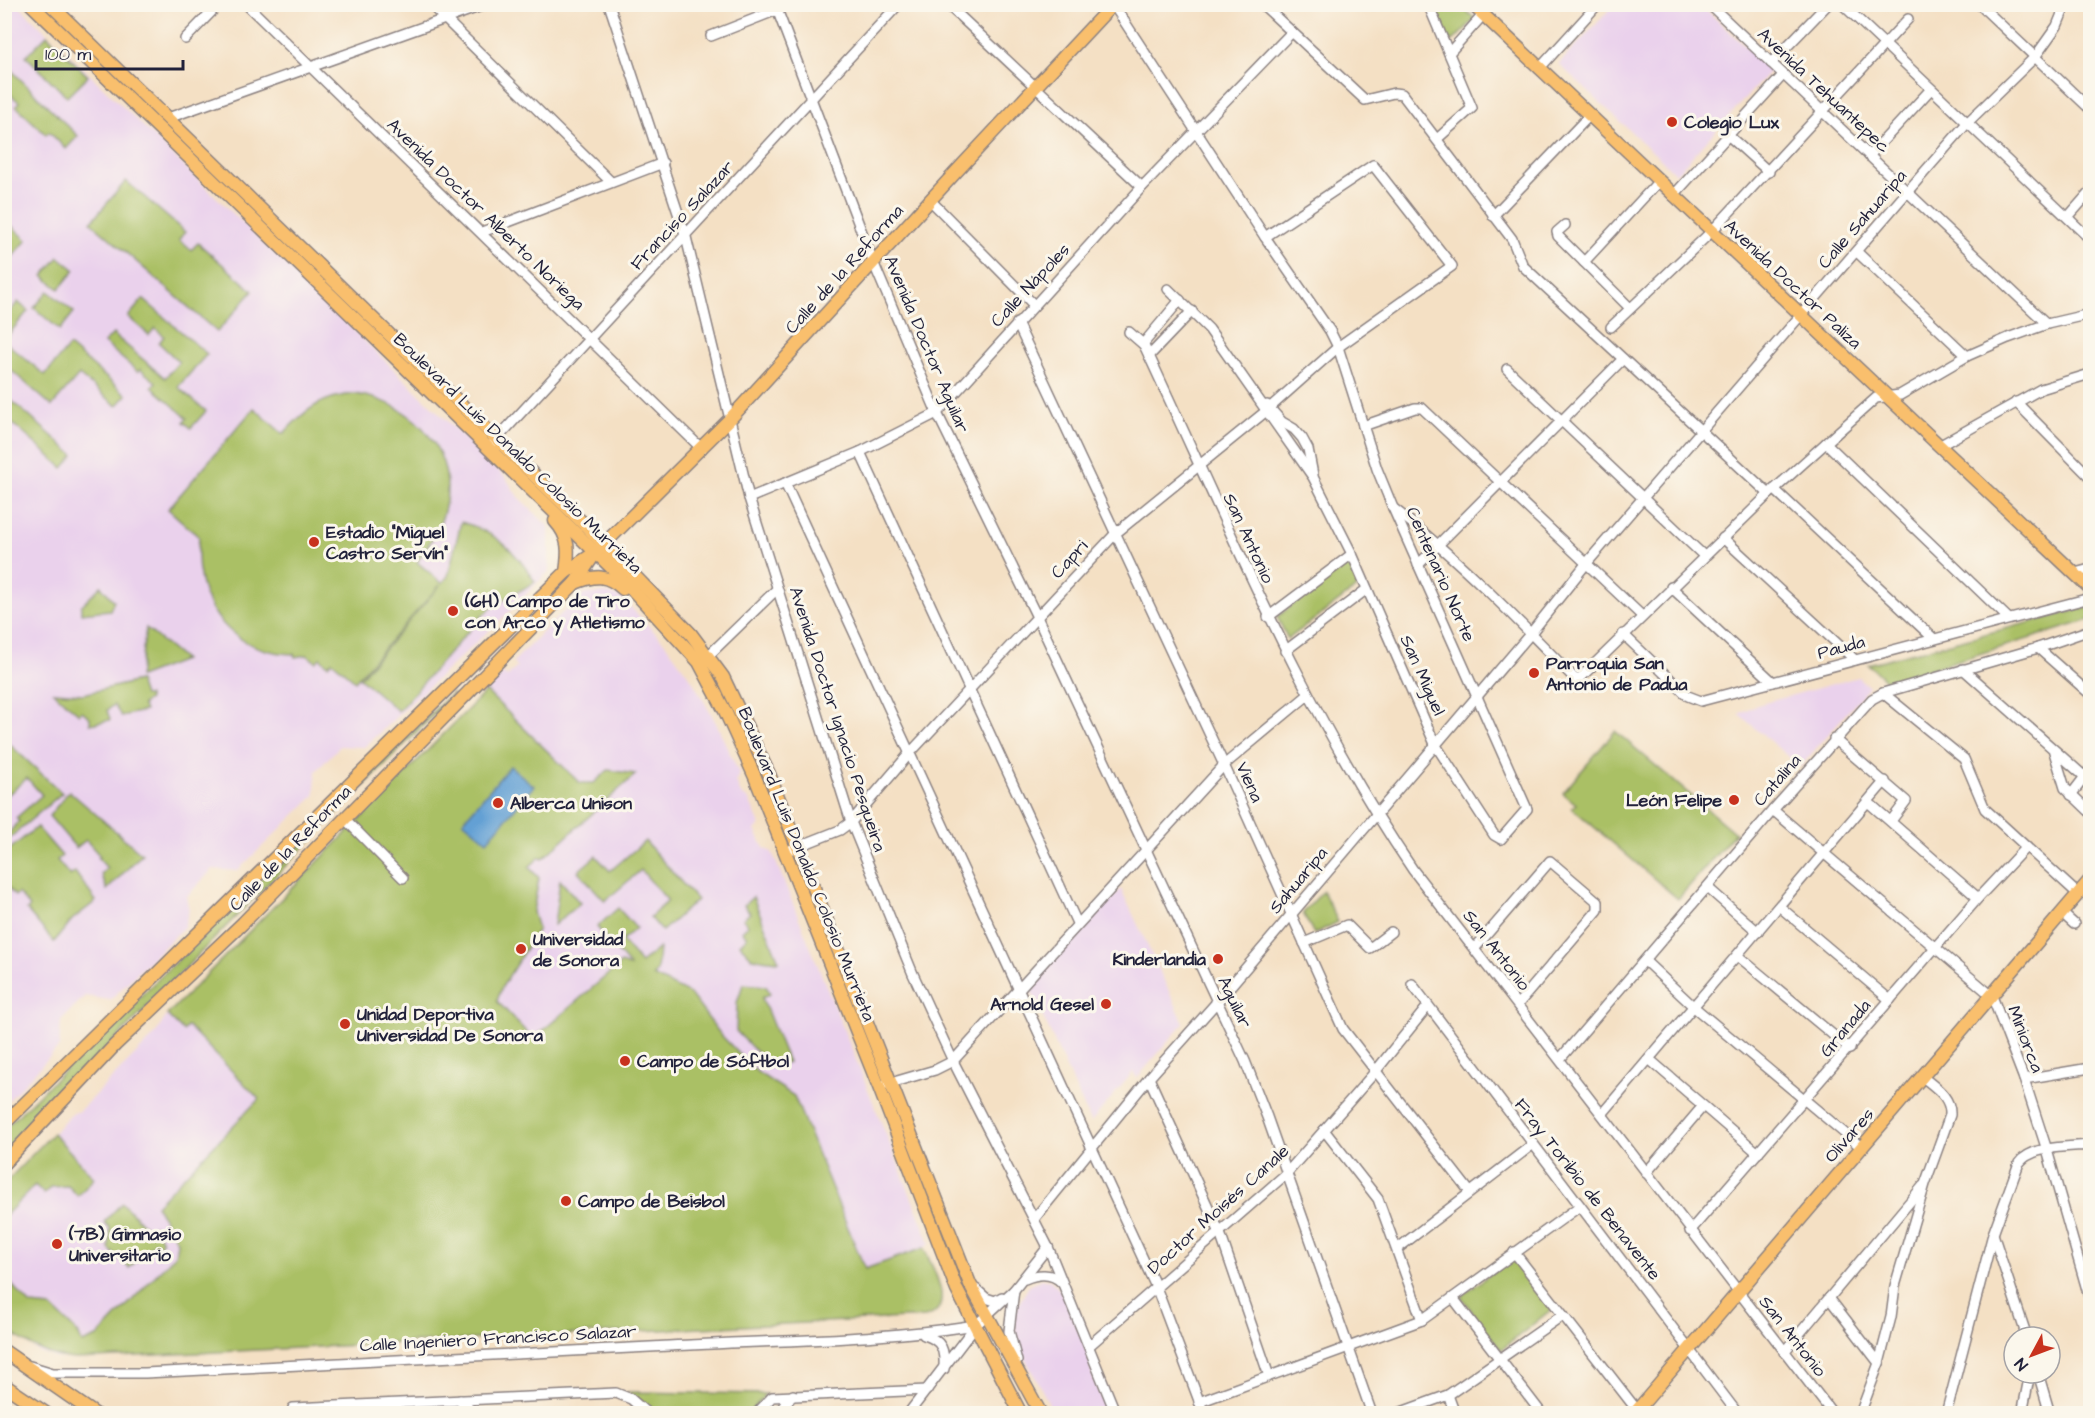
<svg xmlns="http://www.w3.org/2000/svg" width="2095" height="1418" font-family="'Architects Daughter',sans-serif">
<rect width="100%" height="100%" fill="#fbf7ec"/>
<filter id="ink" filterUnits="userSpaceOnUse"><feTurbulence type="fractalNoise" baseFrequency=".0167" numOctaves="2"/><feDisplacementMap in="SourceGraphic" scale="12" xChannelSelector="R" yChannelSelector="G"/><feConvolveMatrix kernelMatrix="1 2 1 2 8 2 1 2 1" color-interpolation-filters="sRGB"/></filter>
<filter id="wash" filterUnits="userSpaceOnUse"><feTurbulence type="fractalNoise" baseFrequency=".008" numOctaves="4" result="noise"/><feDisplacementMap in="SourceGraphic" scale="24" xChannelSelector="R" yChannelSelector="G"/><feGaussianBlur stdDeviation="1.35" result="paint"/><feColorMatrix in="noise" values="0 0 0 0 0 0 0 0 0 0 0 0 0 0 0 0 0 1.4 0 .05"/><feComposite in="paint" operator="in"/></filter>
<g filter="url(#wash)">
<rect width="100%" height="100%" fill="#f4e0c4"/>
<g fill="#ead1ec">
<polygon points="17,4 506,478 518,497 549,527 549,571 509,612 364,747 340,746 316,771 315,795 237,871 213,869 186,897 189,910 184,927 110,1000 85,996 61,1020 59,1047 5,1104 4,5"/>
<polygon points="1701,5 1771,70 1676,174 1559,64 1614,5"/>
<polygon points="608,593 622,598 664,642 692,680 716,723 739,773 736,782 742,796 748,798 760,825 755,830 764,848 772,852 930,1243 924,1248 942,1296 936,1312 925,1317 75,1359 56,1358 39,1352 5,1328 4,1183 72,1114 79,1111 154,1036 167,1015 503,673 507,677 517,667 513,662 575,600 584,594"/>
<polygon points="1858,677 1869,687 1800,767 1739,714 1754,706"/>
<polygon points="1121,889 1184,1023 1137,1078 1133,1072 1091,1122 1028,984"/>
<polygon points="1041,1279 1050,1280 1065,1295 1089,1353 1092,1373 1107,1413 1054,1413 1016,1341 1014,1312 1029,1286"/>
</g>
<g fill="#aac065" stroke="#667150" stroke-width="1.5">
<polygon points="1432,5 1460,5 1475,19 1455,39 1450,41"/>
<polygon points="47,35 88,76 67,97 26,56"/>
<polygon points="4,63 78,136 66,149 49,132 46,135 16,106 19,102 5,90"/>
<polygon points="126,181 185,232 179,240 191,250 198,243 253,291 217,332 91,222"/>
<polygon points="5,220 27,240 5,265"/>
<polygon points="59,257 75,270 59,289 43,276"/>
<polygon points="48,291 74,312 60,330 34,308"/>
<polygon points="143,299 207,354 178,387 206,411 191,428 184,422 187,418 152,387 156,382 140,369 138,372 104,343 113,334 165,378 179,362 159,343 164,336 155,328 149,335 128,317"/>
<polygon points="18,302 28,311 5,339 5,317"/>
<polygon points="4,341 45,375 69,346 127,395 117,406 79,375 52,406 5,365"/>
<path d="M355,394C415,402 463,455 442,518C437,535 426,548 417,562L442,583L448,576L461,522C495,531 517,552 535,582L495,605L481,617L398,711L360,678L440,585L355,681L332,661L328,665L320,658L316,662L307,655L295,657L294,654C227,652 191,600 199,537L168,509L254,408L283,434C305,410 322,396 355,394Z"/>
<polygon points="5,395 74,455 63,468 5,417"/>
<polygon points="1348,562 1359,586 1288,639 1277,617"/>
<polygon points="101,586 114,601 110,610 81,613 81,606"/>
<polygon points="2090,607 2090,620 1887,682 1868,664"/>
<polygon points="146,628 184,660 139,677"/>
<polygon points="139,681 144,696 148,696 149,700 142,704 145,711 121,716 114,705 107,710 110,720 90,724 90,718 82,711 79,714 53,692 83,694"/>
<path d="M486,691L580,783H594L608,770L636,774L542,859L540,857L529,867L539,878L533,912L538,929L502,987L497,1001L533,1039L621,963L631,967L597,927L618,908L636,928L622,941L641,963L659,948L657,971L653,976L690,994L721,1035L757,1072L794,1096L865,1269L924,1248C932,1268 958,1308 925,1317L75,1359C46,1357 28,1345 5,1328L4,1277L31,1305L51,1307L78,1333L82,1343L97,1337L175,1255L177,1242L156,1205L259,1099L188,1026L183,1031L167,1015Z"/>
<polygon points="452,693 453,695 5,1152 5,1128"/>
<polygon points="1615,731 1735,833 1678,899 1572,808 1576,804 1563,793"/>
<polygon points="5,740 62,793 5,842 5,837 19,821 16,818 42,795 27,778 5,797"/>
<polygon points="69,791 142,854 107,890 101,874 107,868 98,858 100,856 86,840 76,848 49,816"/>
<polygon points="37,827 62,856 57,860 70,876 75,872 96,901 72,920 54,942 27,910 30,907 18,893 15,896 5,884 5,853"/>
<polygon points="645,841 697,900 662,931 650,917 668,901 641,870 605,901 578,871 596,856 610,871"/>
<polygon points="560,880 580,903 554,925"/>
<polygon points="1323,891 1338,922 1314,934 1303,913"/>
<polygon points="753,897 779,961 752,958 740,944 747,937 742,931 748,925 743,919 750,913 744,905"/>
<polygon points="743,984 766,986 770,994 762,998 788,1062 771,1067 736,1031 737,1003"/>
<polygon points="53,1133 94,1178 78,1196 68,1186 51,1187 44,1194 35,1185 5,1216 5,1183"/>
<polygon points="122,1203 149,1230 154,1226 162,1241 160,1247 155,1242 129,1268 109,1249 110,1228 104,1222"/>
<polygon points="1512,1257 1552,1309 1501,1350 1461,1297"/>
<polygon points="628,1392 766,1394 749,1413 653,1414"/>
</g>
<polygon fill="#63a0d4" stroke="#426188" stroke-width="1.5" points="510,766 534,786 487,841 463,821"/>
</g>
<g filter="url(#ink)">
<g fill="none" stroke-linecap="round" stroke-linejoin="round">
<g stroke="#8b8180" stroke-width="12">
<g id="minor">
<polyline points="246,4 702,449"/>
<polyline points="430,4 610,181"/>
<polyline points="609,4 686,237 749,498 851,822 913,974 953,1061 1048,1247 1116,1414"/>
<polyline points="775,4 874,264 937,413 1037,617 1245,1061 1267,1117 1372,1414"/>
<polyline points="947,4 1142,187"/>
<polyline points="1113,4 1265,237 1330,331 1338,347 1377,469 1393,508 1527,809 1501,839 1494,835 1435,744 1352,554 1313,477 1209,329 1168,289"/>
<polyline points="1262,4 1365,100 1394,93 1402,94 1512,239 1523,266 1769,494"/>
<polyline points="1428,4 1472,108 1437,139"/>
<polyline points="1709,4 2047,324"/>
<polyline points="1842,4 2090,239"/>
<polyline points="1979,4 2090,109"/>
<polyline points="711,36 777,10"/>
<polyline points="185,39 219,4"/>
<polyline points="1449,53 1483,15"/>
<polyline points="1771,63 1828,4"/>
<polyline points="1539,69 1598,4"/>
<polyline points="168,118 487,4"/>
<polyline points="1729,136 1769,172"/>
<polyline points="1869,156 1931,89"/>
<polyline points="1673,196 1783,75"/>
<polyline points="930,200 1034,305"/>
<polyline points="1493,216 1589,116"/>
<polyline points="2068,217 2090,192"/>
<polyline points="1565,225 1557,232 1558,236 1630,308"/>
<polyline points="482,232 663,163"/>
<polyline points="1857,252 1967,356"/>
<polyline points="1584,262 1658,182"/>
<polyline points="1017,323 1224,765 1343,1029 1470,1192"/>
<polyline points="1611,327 1711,232 1908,19"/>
<path d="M1129,332L1144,345C1228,524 1301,706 1413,870L1833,1414"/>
<polyline points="1143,344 1180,300"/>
<polyline points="1149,356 1192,311"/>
<polyline points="1507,369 1704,556"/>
<polyline points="2016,402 2090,477"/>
<polyline points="1267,405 1282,422 1294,429 1302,438 1308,449 1313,475"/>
<polyline points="1363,426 1415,408 1422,408 1642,616"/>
<polyline points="493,443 899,4"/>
<polyline points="1826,443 2009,619"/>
<polyline points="1939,446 2041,389 2090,374"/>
<polyline points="860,452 1077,923"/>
<polyline points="785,483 1156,1287 1204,1414"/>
<polyline points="1774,489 1934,639"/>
<polyline points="749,498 860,452 937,413 1142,187 1292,32"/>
<path d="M1393,508C1460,560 1518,620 1577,681L1769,494L1876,398L1900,395L1967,356L2008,338L2047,324L2090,314"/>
<polyline points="1723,538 1855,660"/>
<polyline points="1418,565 1623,359"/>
<polyline points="2075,573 2090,569"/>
<polyline points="1671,587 1773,682"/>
<polyline points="1268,617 1352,554"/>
<polyline points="1623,634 1688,696 1701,701 2090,598"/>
<polyline points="2038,648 2090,694"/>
<polyline points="1285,651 1367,589"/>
<polyline points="708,656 777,589"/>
<polyline points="1963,669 2085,777"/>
<polyline points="1883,693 1964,759 1985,809 2079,895"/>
<polyline points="1834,739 1906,801 1891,821"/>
<polyline points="2054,752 2065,788 2090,812"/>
<polyline points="2071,795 2090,770"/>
<polyline points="1868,802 1978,898"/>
<polyline points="1773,810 1992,996 2024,1079 2047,1150 2090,1300"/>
<polyline points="344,818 403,878"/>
<polyline points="792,849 840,830 851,822 910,753 1116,533 1265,412 1338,347 1452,266 1373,165 1265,237"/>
<polyline points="1708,888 1758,932"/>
<polyline points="1780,907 1890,1000"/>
<polyline points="2063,914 2074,924"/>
<polyline points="1304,943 1347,925 1370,948 1391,932"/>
<polyline points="1475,948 1550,861 1598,902 1598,910 1518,1004"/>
<polyline points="1738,956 1850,1049"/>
<polyline points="1645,961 1694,1007 1861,1147"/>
<polyline points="1412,984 1738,1414"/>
<polyline points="1560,1059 1773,810 1872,699 1883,693 2038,648 2090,630"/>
<polyline points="1649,1059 1758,1153"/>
<polyline points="1149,1078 1220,1233 1269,1376"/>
<polyline points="2024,1079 2090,1068"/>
<polyline points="887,1084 935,1070 953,1061 1224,765 1308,695"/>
<polyline points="1602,1114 1885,781"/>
<polyline points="1324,1130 1378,1199 1422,1320"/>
<polyline points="1646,1173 1703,1106"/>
<polyline points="1035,1218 1149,1078 1216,1003 1531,633 1586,564 1907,192 1968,122 2035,57 2057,26 2066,4"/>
<polyline points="1690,1231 1978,898 2026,847"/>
<polyline points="1993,1234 2027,1337"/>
<polyline points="1397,1249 1532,1145"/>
<polyline points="1514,1252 1640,1414"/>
<path d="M1025,1279C1037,1274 1052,1272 1062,1283"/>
<polyline points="976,1289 986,1298 995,1301 1002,1297"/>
<polyline points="1014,1290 1009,1331 1017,1361"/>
<polyline points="1453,1298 1542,1414"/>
<polyline points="1829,1298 1879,1363"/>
<path d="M924,1335C942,1340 945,1350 944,1369"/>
<polyline points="1090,1345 1286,1174 1375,1072 1428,1006"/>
<polyline points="1784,1352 1923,1186"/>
<path d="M30,1366L53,1373H145C320,1364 495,1355 669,1346C772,1340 874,1341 976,1325"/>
<polyline points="2038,1373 2050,1414"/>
<polyline points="1448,1395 1455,1414"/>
<polyline points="460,1400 475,1414"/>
<polyline points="1199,1402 1422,1320 1580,1206"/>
<polyline points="295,1414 293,1408 616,1393 631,1399 648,1414"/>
<polyline points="756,1414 772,1397 927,1390"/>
<polyline points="777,1414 793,1395"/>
<polyline points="908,1414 976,1325 1014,1290 1048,1247"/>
<polyline points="1396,1414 1448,1395 1563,1315"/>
<path d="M1860,1414L1879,1363L1891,1317L1895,1286L1925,1184L1950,1115C1951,1097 1936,1088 1924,1078"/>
<path d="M1946,1414L1993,1234L2019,1163C2032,1145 2071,1147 2090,1145"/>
<polyline points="2022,1414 2030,1373"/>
</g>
</g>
<g stroke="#8b8180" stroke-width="15">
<g id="major">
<polyline points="31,4 618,574 699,662 725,711 755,777 879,1087 957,1290 1021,1414"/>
<polyline points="50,4 588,528 691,634 723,677 769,774 970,1284 1041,1414"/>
<polyline points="1472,4 2090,588"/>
<path d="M555,521C570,537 569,552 566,572"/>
<path d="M575,583C595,575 607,574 623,589"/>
<polyline points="4,1124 566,572 596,552 730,419 955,173 1113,4"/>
<polyline points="4,1163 115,1045 243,923 575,583 592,558"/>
<polyline points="4,1351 95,1414"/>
<polyline points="4,1385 47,1414"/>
<polyline points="1634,1414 2090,880"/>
</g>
</g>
<use href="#minor" stroke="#fff" stroke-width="9"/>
<use href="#major" stroke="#f9bf6d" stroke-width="12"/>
</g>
</g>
<g fill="#c8321e" stroke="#fbf7ec" stroke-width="2">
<circle cx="1672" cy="122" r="6"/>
<circle cx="314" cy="542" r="6"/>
<circle cx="453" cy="611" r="6"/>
<circle cx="1534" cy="673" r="6"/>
<circle cx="1734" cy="800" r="6"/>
<circle cx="498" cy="803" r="6"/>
<circle cx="521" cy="949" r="6"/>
<circle cx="1218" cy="959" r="6"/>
<circle cx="1106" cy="1004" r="6"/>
<circle cx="345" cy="1024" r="6"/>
<circle cx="625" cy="1061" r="6"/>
<circle cx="566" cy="1201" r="6"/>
<circle cx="57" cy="1244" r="6"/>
</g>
<g text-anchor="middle" stroke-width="6" stroke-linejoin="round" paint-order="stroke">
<g font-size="18" fill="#22223b" stroke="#fbf7ec">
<text transform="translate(1824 90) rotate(43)" y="6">Avenida Tehuantepec</text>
<text transform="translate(486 214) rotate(44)" y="6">Avenida Doctor Alberto Noriega</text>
<text transform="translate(682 215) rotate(-47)" y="6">Franciso Salazar</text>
<text transform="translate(1862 219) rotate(-49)" y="6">Calle Sahuaripa</text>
<text transform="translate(844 269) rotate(-48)" y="6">Calle de la Reforma</text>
<text transform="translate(1793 284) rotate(43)" y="6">Avenida Doctor Paliza</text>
<text transform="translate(1030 285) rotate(-47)" y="6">Calle Nápoles</text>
<text transform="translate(927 344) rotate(67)" y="6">Avenida Doctor Aguilar</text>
<text transform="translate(518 453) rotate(44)" y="6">Boulevard Luis Donaldo Colosio Murrieta</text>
<text transform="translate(1249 538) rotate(65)" y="6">San Antonio</text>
<text transform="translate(1069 559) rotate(-47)" y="6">Capri</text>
<text transform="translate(1441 574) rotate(66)" y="6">Centenario Norte</text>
<text transform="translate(1841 647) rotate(-15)" y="6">Pauda</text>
<text transform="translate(1423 675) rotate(66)" y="6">San Miguel</text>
<text transform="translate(838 719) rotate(72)" y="6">Avenida Doctor Ignacio Pesqueira</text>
<text transform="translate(1777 780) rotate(-49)" y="6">Catalina</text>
<text transform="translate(1250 782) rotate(66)" y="6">Viena</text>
<text transform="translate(290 848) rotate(-46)" y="6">Calle de la Reforma</text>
<text transform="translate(807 864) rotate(68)" y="6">Boulevard Luis Donaldo Colosio Murrieta</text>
<text transform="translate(1298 880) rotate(-50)" y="6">Sahuaripa</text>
<text transform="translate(1497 950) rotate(52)" y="6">San Antonio</text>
<text transform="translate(1235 1002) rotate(64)" y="6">Aguilar</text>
<text transform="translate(1845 1028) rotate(-50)" y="6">Granada</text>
<text transform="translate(2026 1039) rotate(69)" y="6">Miniorca</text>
<text transform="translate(1849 1135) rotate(-49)" y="6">Olivares</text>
<text transform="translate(1588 1189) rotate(52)" y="6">Fray Toribio de Benavente</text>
<text transform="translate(1218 1209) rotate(-42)" y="6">Doctor Moisés Canale</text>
<text transform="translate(1793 1336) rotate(52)" y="6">San Antonio</text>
<text transform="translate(498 1338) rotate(-3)" y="6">Calle Ingeniero Francisco Salazar</text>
</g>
<g font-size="18" font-weight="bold" fill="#22223b" stroke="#fbf7ec" text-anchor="start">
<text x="1684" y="128">Colegio Lux</text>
<text x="326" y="538">Estadio "Miguel<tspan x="326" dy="21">Castro Servín"</tspan></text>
<text x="465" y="607">(6H) Campo de Tiro<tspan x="465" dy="21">con Arco y Atletismo</tspan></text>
<text x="1546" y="669">Parroquia San<tspan x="1546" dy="21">Antonio de Padua</tspan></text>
<text x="1722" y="806" text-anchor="end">León Felipe</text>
<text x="510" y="809">Alberca Unison</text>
<text x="533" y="945">Universidad<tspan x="533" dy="21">de Sonora</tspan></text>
<text x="1206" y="965" text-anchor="end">Kinderlandia</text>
<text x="1094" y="1010" text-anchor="end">Arnold Gesel</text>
<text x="357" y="1020">Unidad Deportiva<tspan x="357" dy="21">Universidad De Sonora</tspan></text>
<text x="637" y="1067">Campo de Sóftbol</text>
<text x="578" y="1207">Campo de Beisbol</text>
<text x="69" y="1240">(7B) Gimnasio<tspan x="69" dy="21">Universitario</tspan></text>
</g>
</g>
<rect width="2095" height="1418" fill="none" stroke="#fbf7ec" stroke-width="24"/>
<g transform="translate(2032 1355) rotate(229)"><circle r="28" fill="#fbf7ec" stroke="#a4a2a5" stroke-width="1.5"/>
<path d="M0-4.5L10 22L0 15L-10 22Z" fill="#c8321e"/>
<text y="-9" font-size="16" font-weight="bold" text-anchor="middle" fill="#22223b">N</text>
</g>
<path d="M36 60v9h147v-9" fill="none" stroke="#22223b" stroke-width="3"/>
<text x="45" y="60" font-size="18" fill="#22223b" stroke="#fbf7ec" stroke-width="4.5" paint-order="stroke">100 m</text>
</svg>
